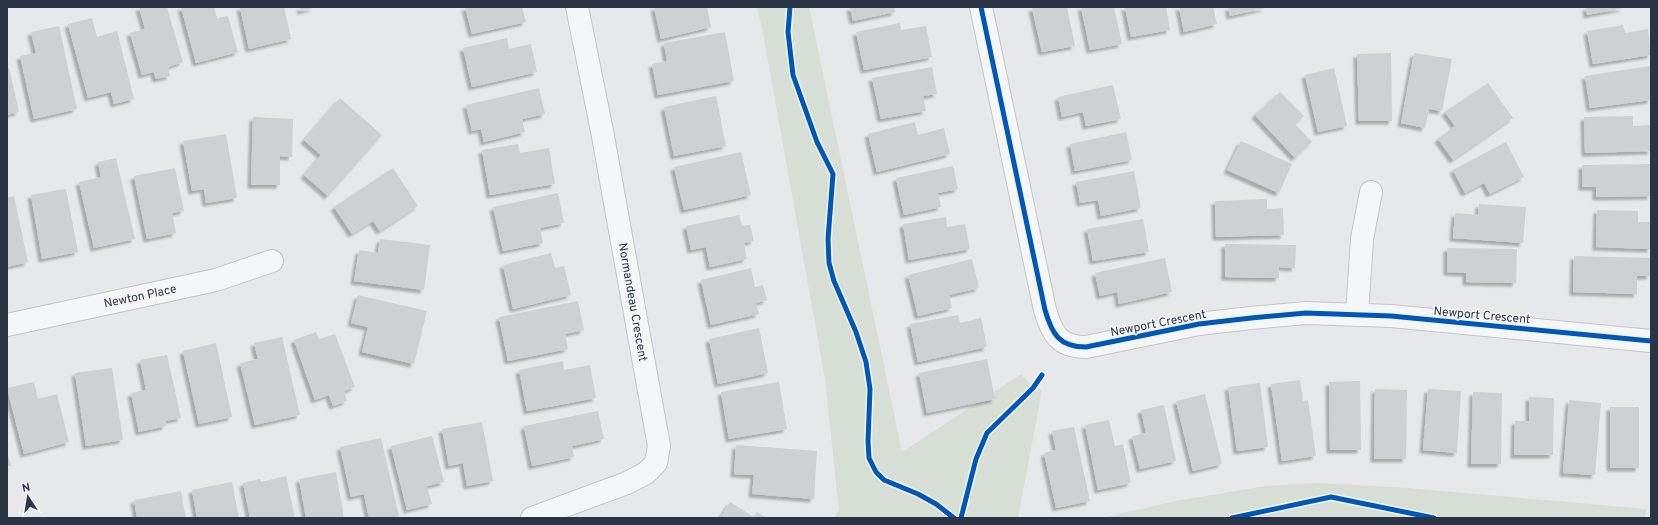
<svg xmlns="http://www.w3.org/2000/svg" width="1658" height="525" font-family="Overpass,sans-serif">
<defs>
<filter id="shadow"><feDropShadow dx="-3.5" dy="3.5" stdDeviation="1" flood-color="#0004"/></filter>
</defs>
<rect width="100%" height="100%" fill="#e6e8ea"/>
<g fill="#d6ded6">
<polygon points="757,7 809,7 902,452 1021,374 1028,382 1042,390 1018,518 834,518 839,510 825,379 763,33"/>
<polygon points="1318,483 1409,488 1646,509 1645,518 1102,518 1176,501 1266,486"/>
</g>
<g fill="#ced0d3" filter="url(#shadow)">
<polygon points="139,7 167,7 183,62 168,67 170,76 156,79 154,72 142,75 130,33 145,29"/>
<polygon points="181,7 214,7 217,18 228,16 238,52 196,63"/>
<polygon points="240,7 284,7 291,39 249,49"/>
<polygon points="300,7 313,7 313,8 301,11"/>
<polygon points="465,7 522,7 526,22 472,34"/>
<polygon points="654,7 707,7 711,27 661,39"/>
<polygon points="850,7 894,7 895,12 853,21"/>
<polygon points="1037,7 1067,7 1075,46 1042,52 1032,8"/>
<polygon points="1081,7 1114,7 1122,44 1090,50"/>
<polygon points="1125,7 1166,7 1170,30 1131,37"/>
<polygon points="1179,7 1213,7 1217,24 1184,32"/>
<polygon points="1228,7 1265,7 1265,8 1230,16"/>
<polygon points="1586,7 1623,7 1623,8 1587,15"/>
<polygon points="92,18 97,37 117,31 134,99 114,104 111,92 88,98 68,24"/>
<polygon points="900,23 901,30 926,26 932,57 864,70 856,32"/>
<polygon points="1623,25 1625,33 1648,29 1651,55 1593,64 1587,31"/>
<polygon points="59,26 77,109 34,119 20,56 36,53 31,32"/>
<polygon points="725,32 734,81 658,95 652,64 667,61 664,43"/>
<polygon points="507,38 509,49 531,44 537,72 472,87 463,48"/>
<polygon points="1391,53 1392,121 1359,121 1357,54"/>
<polygon points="1414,53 1452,59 1442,111 1429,109 1425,128 1401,123"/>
<polygon points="1650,66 1651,100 1590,108 1585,76"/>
<polygon points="932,67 937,94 923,96 926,111 881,119 872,78"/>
<polygon points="7,68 9,68 19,112 7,115"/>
<polygon points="1334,68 1347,126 1318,132 1305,75"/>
<polygon points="1488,83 1513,118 1453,160 1438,139 1455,126 1445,112"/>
<polygon points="1113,85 1121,119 1086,126 1083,112 1062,117 1058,97"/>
<polygon points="539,88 545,114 522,119 525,132 484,142 481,129 472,131 466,105"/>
<polygon points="1280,92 1304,116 1295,124 1312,142 1295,158 1255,115"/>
<polygon points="716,96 726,146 674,156 664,107"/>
<polygon points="340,98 382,135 328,196 304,175 321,155 304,140"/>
<polygon points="1633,116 1633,126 1651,125 1651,151 1585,153 1584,117"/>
<polygon points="253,117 293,119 292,157 280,156 280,185 251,185"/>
<polygon points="915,122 918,135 944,128 950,154 877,172 868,134"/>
<polygon points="1126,132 1132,160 1075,171 1070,144"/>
<polygon points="226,134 237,198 206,203 204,189 192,191 183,141"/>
<polygon points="1241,141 1292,164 1279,193 1227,170"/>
<polygon points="1506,142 1524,177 1490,194 1484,183 1465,193 1453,170"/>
<polygon points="518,144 520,153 549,148 555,184 490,195 482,150"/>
<polygon points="741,152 751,195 684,210 674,167"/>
<polygon points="116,158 135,239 94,248 79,182 101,177 98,162"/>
<polygon points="1651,164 1651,196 1596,197 1596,187 1582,187 1582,165"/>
<polygon points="953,166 958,189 938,193 941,207 904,215 896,178"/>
<polygon points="175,168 184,211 172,213 176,233 147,239 134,176"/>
<polygon points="393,168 418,206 380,231 373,221 352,234 334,207"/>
<polygon points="1134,171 1141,208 1101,216 1098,200 1080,203 1076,182"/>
<polygon points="66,189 78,252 42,259 31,195"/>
<polygon points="558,193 564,223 540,228 543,243 503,251 493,207"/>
<polygon points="14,196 28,262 7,267 7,198"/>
<polygon points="1267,199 1267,209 1283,208 1284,235 1216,237 1215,201"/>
<polygon points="1479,204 1526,207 1523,243 1453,238 1455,213 1478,215"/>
<polygon points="1597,210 1638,211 1638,222 1651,222 1651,249 1596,247"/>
<polygon points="739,215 742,226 750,225 754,241 744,243 747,259 710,267 706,247 691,250 686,226"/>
<polygon points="946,217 947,227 965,224 970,249 909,260 903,224"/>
<polygon points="1143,219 1149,252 1093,261 1087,229"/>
<polygon points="380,239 430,245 424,290 354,281 359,250 378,253"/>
<polygon points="1225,244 1296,245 1295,268 1279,267 1279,278 1225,277"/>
<polygon points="1447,248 1517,249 1516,283 1466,282 1466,273 1447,272"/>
<polygon points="551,253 555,268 564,266 571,295 513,309 503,265"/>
<polygon points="1574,256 1651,258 1650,276 1637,276 1637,294 1573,292"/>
<polygon points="1165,258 1172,292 1119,304 1117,292 1100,296 1095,273"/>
<polygon points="972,259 979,288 949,295 952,308 918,316 908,275"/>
<polygon points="751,268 755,287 763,285 767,300 756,303 759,314 711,325 701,280"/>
<polygon points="358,295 427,311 414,364 362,352 368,327 351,323"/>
<polygon points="578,301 584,330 565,334 568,349 508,361 499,317"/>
<polygon points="958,315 960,323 981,318 987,347 918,362 910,324"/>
<polygon points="759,328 768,373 718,384 709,339"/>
<polygon points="316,332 319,339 335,334 355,387 344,391 347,401 333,406 329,395 315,400 294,340"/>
<polygon points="282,337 300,415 255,425 240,363 258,359 254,343"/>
<polygon points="216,343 232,417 199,424 183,351"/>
<polygon points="167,355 181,418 165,421 166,426 139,432 131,393 146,390 140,360"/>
<polygon points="987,359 995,399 927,413 919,373"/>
<polygon points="563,361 564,370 590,365 596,398 527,411 519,370"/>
<polygon points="112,368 123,440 86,446 75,373"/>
<polygon points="1300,380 1303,401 1308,400 1316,456 1282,461 1271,384"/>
<polygon points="1360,381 1361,450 1330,450 1329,382"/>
<polygon points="34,382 38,399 57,394 69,442 24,454 7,388"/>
<polygon points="779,382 787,429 729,439 721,392"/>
<polygon points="1260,383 1268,447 1237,451 1228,387"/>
<polygon points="1375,389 1407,390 1406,459 1374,459"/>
<polygon points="1428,389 1461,391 1457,453 1423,450"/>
<polygon points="1473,392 1502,393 1501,464 1471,464"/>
<polygon points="1205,394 1222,464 1193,471 1176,401"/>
<polygon points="1529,397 1554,398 1553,455 1514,455 1515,421 1529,421"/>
<polygon points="1569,400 1601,403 1595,475 1563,473"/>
<polygon points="1164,405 1176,461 1140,469 1132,436 1146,433 1141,410"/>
<rect x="1610" y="407" width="29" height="61"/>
<polygon points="598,411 604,439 572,446 574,457 532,466 524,426"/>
<polygon points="1109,420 1115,446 1123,444 1131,483 1098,490 1085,425"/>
<polygon points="482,422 493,481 467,486 463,463 449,466 442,429"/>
<polygon points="1074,427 1090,501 1056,508 1044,453 1056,450 1052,431"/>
<polygon points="432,436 444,482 427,486 432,504 407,510 391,446"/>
<polygon points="381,438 399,516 392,518 369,518 364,494 351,497 340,447"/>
<polygon points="736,445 817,451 814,499 752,494 754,475 734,474"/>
<polygon points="7,452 11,466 7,466"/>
<polygon points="336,472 344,518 306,518 299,479"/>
<polygon points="286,476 295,518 250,518 243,483 260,479 261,482"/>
<polygon points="232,482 239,518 197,518 192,490"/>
<polygon points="181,491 186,518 137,518 134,500"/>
<polygon points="730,502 754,517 757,512 767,518 720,518"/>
</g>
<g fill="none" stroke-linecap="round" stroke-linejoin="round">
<g stroke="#c4c6c8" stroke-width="24">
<g id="minor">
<path d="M981,7L1045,310C1052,334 1059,347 1086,347L1199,324L1251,318L1306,313L1391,316L1651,341"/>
<polyline points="1357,314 1362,239 1371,192"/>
<polyline points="7,325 216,280 272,261"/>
<polyline points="532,518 627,483 646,473 656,463 659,446 602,131 577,7"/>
</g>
</g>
<use href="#minor" stroke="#f5f6f7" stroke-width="22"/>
<g stroke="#f4f6f9" stroke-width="8">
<g id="cycleway">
<polyline points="790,7 788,32 793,75 817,142 833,174 828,239 829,263 834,281 856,332 866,362 870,389 868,441 869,458 876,472 884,480 918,494 936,504 954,518"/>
<path d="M981,7L1045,310C1052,334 1059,347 1086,347L1199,324L1251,318L1306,313L1391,316L1651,341"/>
<polyline points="961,518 976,459 987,433 1033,388 1042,375"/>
<polyline points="1232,518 1331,497 1434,518"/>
</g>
</g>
<use href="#cycleway" stroke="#0057b8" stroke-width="5"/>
</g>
<g text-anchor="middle" stroke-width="3" stroke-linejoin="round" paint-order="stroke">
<g font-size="12" fill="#2b3445" stroke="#f4f6f9">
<text transform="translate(140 296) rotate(-12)" y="4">Newton Place</text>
<text transform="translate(633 302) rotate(80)" y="4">Normandeau Crescent</text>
<text transform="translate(1482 315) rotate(5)" y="4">Newport Crescent</text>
<text transform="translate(1158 323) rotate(-11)" y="4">Newport Crescent</text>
</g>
</g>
<rect width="1658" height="525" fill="none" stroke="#2b3445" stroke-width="16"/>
<g transform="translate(28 497) rotate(348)" stroke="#f4f6f9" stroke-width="3" paint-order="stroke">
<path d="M0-3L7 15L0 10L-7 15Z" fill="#2b3445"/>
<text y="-6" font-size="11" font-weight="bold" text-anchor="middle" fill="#2b3445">N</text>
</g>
</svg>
